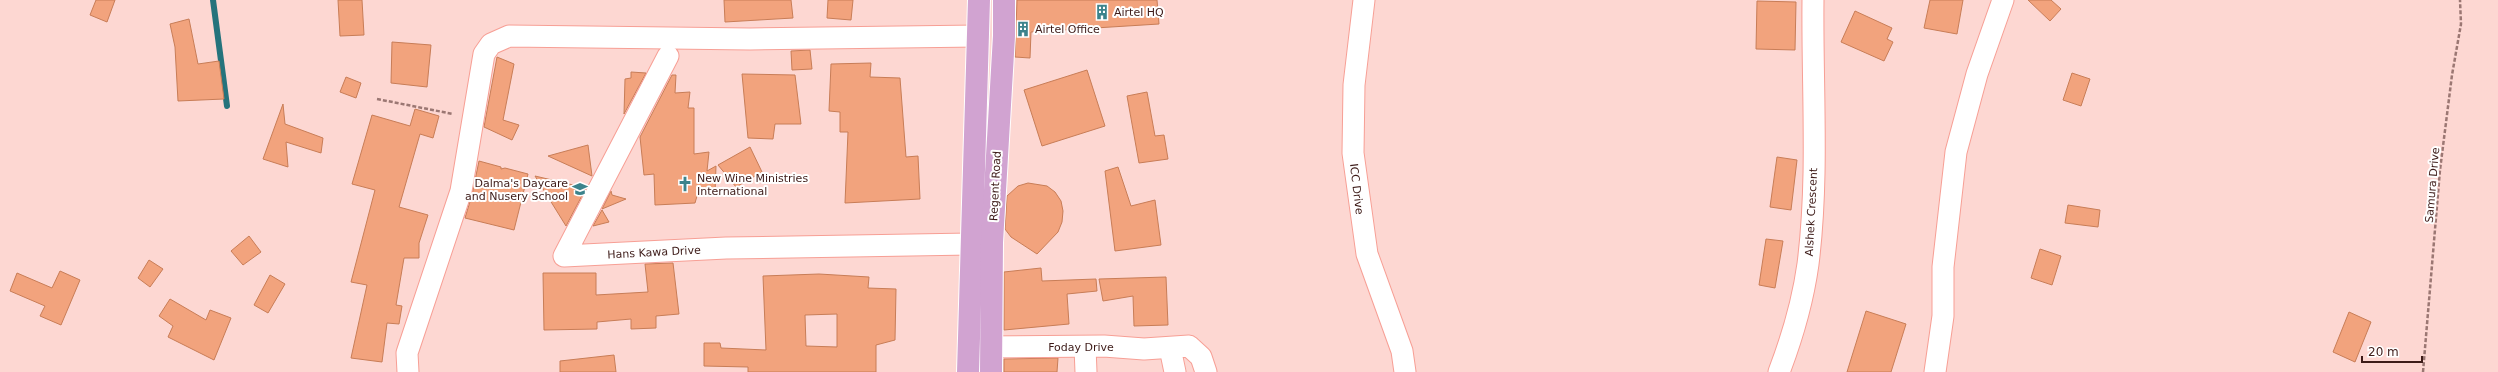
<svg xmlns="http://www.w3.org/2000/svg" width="2498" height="372" font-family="'DejaVu Sans',sans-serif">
<rect width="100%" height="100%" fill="#fdd7d2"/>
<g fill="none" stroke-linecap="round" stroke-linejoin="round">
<polyline stroke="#25737c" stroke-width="6" points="213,0 227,106"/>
</g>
<g fill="#f2a37d" stroke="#c87d57" fill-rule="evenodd">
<polygon points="96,0 115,0 107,22 90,15"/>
<polygon points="338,0 362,0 364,35 340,36"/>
<polygon points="724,0 791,0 793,18 725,22"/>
<polygon points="828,0 853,0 851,20 827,18"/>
<polygon points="1017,0 1157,0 1159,24 1031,32 1030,58 1015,57"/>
<polygon points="1930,0 1963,0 1957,34 1924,28"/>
<polygon points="2028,0 2051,0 2061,9 2050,21"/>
<polygon points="1757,1 1796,2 1795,50 1756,49"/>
<polygon points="1855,11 1892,28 1887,39 1893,42 1884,61 1841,42"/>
<polygon points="189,19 198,64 219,61 224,99 178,101 175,47 170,24"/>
<polygon points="392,42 431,45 427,87 391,83"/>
<polygon points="810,50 812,69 792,70 791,51"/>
<polygon points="497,57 514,64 503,120 519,125 512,140 484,127"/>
<polygon points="871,63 870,77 900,78 906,157 918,156 920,199 845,203 848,132 840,132 840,112 829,111 831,64"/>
<polygon points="1087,70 1105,126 1042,146 1024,90"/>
<polygon points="631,72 646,73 624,114 625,79 631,78"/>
<polygon points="2072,73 2090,79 2081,106 2063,100"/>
<polygon points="742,74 795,75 801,124 775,124 773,139 748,138"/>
<polygon points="672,75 676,75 675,93 690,92 688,108 694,108 694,154 709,152 707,171 716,166 715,193 697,196 695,203 655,205 654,174 644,175 640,137"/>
<polygon points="346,77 361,83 356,98 340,92"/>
<polygon points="1147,92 1155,136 1164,135 1168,159 1139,163 1127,96"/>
<polygon points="283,104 285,124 323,138 321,153 286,142 288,167 263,159"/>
<polygon points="415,109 439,116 433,138 420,134 399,207 428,215 419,243 419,258 404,258 396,305 402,306 399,324 387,323 382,362 351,358 367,285 351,282 375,190 352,184 372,115 410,126"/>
<polygon points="588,145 592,176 548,156"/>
<polygon points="750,147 762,172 736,187 718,165"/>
<polygon points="1777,157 1797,160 1791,210 1770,207"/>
<polygon points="479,161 501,167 501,169 505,168 528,174 514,230 465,218 472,195"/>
<polygon points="1118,167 1131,206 1155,200 1161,245 1115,251 1105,171"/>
<polygon points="535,176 586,188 566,226"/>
<polygon points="1028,183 1047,186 1055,192 1061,201 1063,211 1062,222 1058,232 1037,254 1011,237 1005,229 1007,196 1018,186"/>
<polygon points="611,191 612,195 626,199 602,209"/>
<polygon points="2068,205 2100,210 2098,227 2065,223"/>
<polygon points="602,210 609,222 593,226"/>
<polygon points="249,236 261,252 243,265 231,251"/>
<polygon points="1766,239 1783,241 1775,288 1759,285"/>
<polygon points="2040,249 2061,256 2052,285 2031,278"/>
<polygon points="149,260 163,269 150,287 138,278"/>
<polygon points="673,263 679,314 656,316 656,328 631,329 631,319 597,322 597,329 544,330 543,273 596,273 596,295 648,292 645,264"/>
<polygon points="1041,268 1042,281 1096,279 1097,291 1067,294 1069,324 1004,330 1004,272"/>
<polygon points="60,271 80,280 61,325 40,316 45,306 10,291 17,273 52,288"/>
<path d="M819,274L869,277L868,288L896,289L895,340L876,345V372H748V367L704,366V343H720L721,348L766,350L763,276ZM837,314V347L806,346L805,315Z"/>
<polygon points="270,275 285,284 268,313 254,305"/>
<polygon points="1166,277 1168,325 1134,326 1133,296 1103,301 1099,279"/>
<polygon points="170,299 206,320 210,310 231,318 214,360 168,337 173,326 159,316"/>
<polygon points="1866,311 1906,324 1891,372 1847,372"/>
<polygon points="2349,312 2371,322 2355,362 2333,352"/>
<polygon points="614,355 616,372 560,372 560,361"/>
<polygon points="1058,358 1057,372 1004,372 1004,359"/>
</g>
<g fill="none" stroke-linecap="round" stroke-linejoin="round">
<g stroke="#f79f95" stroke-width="23">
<g id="minor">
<polyline points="1364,0 1354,85 1353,153 1367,254 1402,351 1405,372"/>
<polyline points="668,56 564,256 726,248 971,244"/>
<polyline points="973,347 1104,346 1144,349 1189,346 1201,357 1206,372"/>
<polyline points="1085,347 1086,372"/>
<polyline points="1170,348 1175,372"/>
<polyline points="408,372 407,353 461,191 484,54 491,44 509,36 750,39 978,36"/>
<path d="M1779,372C1792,338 1803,300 1808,264C1819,176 1812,88 1813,0"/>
<polyline points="1935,372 1943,316 1943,267 1956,152 1977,74 2003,0"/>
</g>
</g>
<g stroke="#fff" stroke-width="24">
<g id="major">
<polyline points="968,372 979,0"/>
<polyline points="991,372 992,242 1004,36 1004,0"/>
</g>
</g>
<g stroke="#9b7773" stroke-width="2.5" stroke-dasharray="4 2" stroke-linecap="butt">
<polyline points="377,99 453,114"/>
<polyline points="2423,372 2440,170 2452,75 2461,24 2460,0"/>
</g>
<use href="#minor" stroke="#fff" stroke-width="21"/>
<use href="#major" stroke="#d1a3d1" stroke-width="22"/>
</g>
<defs>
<g id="building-bare" transform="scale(1.2)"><path d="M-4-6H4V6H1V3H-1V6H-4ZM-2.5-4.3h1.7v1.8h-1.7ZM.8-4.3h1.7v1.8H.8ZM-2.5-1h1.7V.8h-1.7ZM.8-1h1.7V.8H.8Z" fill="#3c838c" stroke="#fff" stroke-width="2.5" paint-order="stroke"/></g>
<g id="church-bare" transform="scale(1.2)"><path d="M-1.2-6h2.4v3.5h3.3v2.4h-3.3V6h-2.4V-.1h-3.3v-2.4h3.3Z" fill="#3c838c" stroke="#fff" stroke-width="2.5" paint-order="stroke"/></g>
<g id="school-bare" transform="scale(1.2)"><path d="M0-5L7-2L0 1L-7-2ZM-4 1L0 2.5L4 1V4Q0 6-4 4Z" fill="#3c838c" stroke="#fff" stroke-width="2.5" paint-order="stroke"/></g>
</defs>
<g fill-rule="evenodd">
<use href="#building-bare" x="1102" y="12"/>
<use href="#building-bare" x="1023" y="29"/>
<use href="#church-bare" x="685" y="184"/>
<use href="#school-bare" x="580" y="189"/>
</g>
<g text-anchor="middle" stroke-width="4" stroke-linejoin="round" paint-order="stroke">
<g font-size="11" fill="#3d1b18" stroke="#fff" text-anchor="start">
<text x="1114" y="16">Airtel HQ</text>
<text x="1035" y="33">Airtel Office</text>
<text x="697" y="182">New Wine Ministries<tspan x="697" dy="13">International</tspan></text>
<text x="568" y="187" text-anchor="end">Dalma's Daycare<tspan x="568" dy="13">and Nusery School</tspan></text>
</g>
<g font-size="11" fill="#3d1b18" stroke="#fff">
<text transform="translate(2432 185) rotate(-85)" y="4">Samura Drive</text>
<text transform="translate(995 186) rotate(-87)" y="4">Regent Road</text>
<text transform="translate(1357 189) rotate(83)" y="4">ICC Drive</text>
<text transform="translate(1811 212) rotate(-87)" y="4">Alshek Crescent</text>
<text transform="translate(654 252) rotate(-3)" y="4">Hans Kawa Drive</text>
<text x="1081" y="351">Foday Drive</text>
</g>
</g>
<path d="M2362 356v6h60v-6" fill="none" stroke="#3d1b18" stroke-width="2"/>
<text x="2368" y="356" font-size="12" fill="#3d1b18" stroke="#ffffff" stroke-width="3" paint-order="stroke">20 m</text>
</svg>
